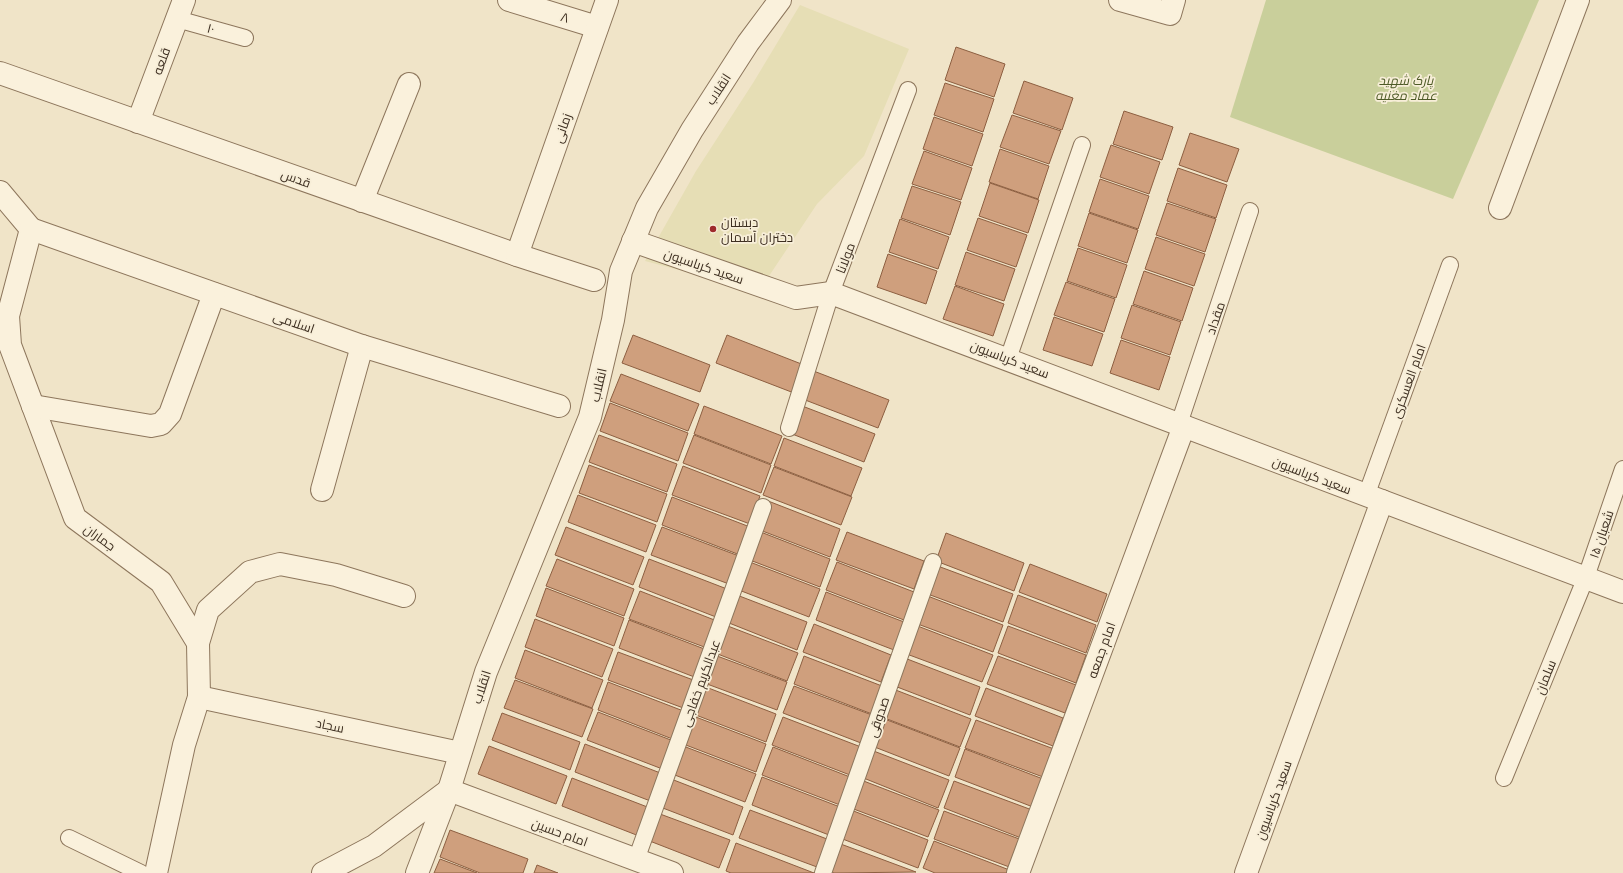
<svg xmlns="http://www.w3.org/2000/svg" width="1623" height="873" font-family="'Times New Roman',Cairo,serif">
<rect width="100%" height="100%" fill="#f0e4c8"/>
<polygon fill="#e6deb5" points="800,5 909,49 864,156 817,204 759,291 645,261 696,171 753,83"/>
<polygon fill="#c9cf9b" points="1266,0 1539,0 1453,199 1230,117"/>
<g fill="#cf9f7d" stroke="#8d5f41">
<polygon points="956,47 1005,64 994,97 945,80"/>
<polygon points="1024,81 1073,98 1062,130 1013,113"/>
<polygon points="945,83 994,99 983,132 934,115"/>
<polygon points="1124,111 1173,127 1162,160 1113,144"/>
<polygon points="1012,115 1061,131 1049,164 1000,147"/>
<polygon points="934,117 983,134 972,166 923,149"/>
<polygon points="1190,133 1239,149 1227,182 1179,165"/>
<polygon points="1111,145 1160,162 1149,194 1100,177"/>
<polygon points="1000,149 1049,166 1038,199 989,182"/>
<polygon points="924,151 972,168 961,200 912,184"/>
<polygon points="1178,168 1227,185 1216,218 1167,201"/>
<polygon points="1100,179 1149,196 1138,229 1089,212"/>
<polygon points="990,183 1039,200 1028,233 979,216"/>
<polygon points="912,186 961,202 950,235 901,218"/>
<polygon points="1167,203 1216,219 1205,252 1156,235"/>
<polygon points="1089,213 1138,230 1127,263 1078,246"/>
<polygon points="978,218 1027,235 1016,267 967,250"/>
<polygon points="900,219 949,237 938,269 889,252"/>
<polygon points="1156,237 1205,254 1194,286 1145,269"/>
<polygon points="1078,248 1127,265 1116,298 1067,281"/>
<polygon points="966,252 1015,269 1004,301 955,285"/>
<polygon points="888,254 937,271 926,304 877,287"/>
<polygon points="1144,271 1193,288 1182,321 1133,304"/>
<polygon points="1066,282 1115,299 1104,332 1054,315"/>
<polygon points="955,286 1004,304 993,336 943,319"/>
<polygon points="1132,305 1181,322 1170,355 1121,338"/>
<polygon points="1054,317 1103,334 1092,366 1043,350"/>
<polygon points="633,335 710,365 700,392 622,363"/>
<polygon points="727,335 804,365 794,393 716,363"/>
<polygon points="1121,340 1170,357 1159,390 1110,373"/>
<polygon points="811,370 889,400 878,428 800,398"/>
<polygon points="621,374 699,404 688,431 610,401"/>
<polygon points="610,403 688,433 678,461 600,431"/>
<polygon points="797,404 875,434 864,462 787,432"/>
<polygon points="704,406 782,436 771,464 694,434"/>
<polygon points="599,435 677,464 667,492 589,462"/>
<polygon points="694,435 771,465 761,493 683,463"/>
<polygon points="784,438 862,468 851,496 774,466"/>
<polygon points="589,465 667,494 657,522 579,493"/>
<polygon points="683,466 760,496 750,524 672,495"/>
<polygon points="774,467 852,497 841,525 763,495"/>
<polygon points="578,495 656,525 646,552 568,522"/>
<polygon points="672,497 750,527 740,555 662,525"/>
<polygon points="763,499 840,529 830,557 752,527"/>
<polygon points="566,527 644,557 633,585 555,555"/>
<polygon points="662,527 739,556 729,584 651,555"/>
<polygon points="753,529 830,559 820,587 742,557"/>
<polygon points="847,532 924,561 914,589 836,560"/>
<polygon points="946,533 1024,563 1014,591 936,561"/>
<polygon points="557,559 634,589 624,616 546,586"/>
<polygon points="649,559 727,589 716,617 639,587"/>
<polygon points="742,559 820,589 809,617 731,587"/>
<polygon points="837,562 914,592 904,620 826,590"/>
<polygon points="1030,564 1107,594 1097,622 1019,592"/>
<polygon points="935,565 1013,594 1003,622 925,593"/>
<polygon points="546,588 624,618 614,646 536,616"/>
<polygon points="640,591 717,621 707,648 629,619"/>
<polygon points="729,592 807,622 797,650 719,619"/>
<polygon points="826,592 904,622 894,650 816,620"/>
<polygon points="925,595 1003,625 993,652 915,623"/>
<polygon points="1018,595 1096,625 1086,653 1008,623"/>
<polygon points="535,619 613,649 602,677 525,647"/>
<polygon points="629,620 707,650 697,678 619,648"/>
<polygon points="720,623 798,653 787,681 710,651"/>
<polygon points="814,624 891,655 881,682 803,652"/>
<polygon points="915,625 993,655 982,682 904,653"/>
<polygon points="1008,626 1086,655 1076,683 998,653"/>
<polygon points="525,650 603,680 592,708 515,678"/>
<polygon points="618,652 696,681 686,709 608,680"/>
<polygon points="709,653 787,682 777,710 699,681"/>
<polygon points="804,656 882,686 872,714 794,684"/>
<polygon points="998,656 1076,685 1065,713 987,684"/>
<polygon points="902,657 980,687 970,715 892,685"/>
<polygon points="515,680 593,709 582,737 504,708"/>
<polygon points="608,682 686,712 675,740 598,710"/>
<polygon points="698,684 776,714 766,742 688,712"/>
<polygon points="794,686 872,715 861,743 783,713"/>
<polygon points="986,688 1063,718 1053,746 975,716"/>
<polygon points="893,689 971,719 960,747 882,717"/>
<polygon points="598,712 676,742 665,770 587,740"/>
<polygon points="502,713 580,742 570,770 492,740"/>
<polygon points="688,714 766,744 756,772 678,742"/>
<polygon points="783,717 861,747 850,775 772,745"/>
<polygon points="882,718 960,748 949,776 872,746"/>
<polygon points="976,720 1054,749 1043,777 965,748"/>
<polygon points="585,744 663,774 653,802 575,772"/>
<polygon points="678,744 756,774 745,802 667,772"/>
<polygon points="489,746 567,776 556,804 478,774"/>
<polygon points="773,747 850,777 840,805 762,775"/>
<polygon points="965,749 1043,779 1033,807 955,777"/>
<polygon points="871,750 949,780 938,808 861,777"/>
<polygon points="666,777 743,807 733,835 655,805"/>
<polygon points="762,777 840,807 829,835 752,805"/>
<polygon points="572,778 650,808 639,836 562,806"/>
<polygon points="861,780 939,810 928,837 851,808"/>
<polygon points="954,781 1032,810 1021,838 944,808"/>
<polygon points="750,810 827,839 817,867 739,838"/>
<polygon points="851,810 928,840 918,868 840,838"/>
<polygon points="652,811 730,840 719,868 642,838"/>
<polygon points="944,811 1022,840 1012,868 934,839"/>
<polygon points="450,830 528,859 523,873 480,873 440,857"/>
<polygon points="934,841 1012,871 1011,873 935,873 923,868"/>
<polygon points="736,843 814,873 731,873 726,871"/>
<polygon points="838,843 916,872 834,873 828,870"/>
<polygon points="440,859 477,873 434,873"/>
<polygon points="537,865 558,873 534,873"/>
</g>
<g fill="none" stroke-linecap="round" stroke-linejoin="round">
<g stroke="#8d765c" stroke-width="18">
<g id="service">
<polyline points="177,19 245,38"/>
<polyline points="1008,359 1082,145"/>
<polyline points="1179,424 1250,211"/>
<polyline points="789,428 831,293 908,90"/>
<polyline points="1366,496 1450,265"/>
<polyline points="1504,778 1586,577 1623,469"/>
<polyline points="69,838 141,873"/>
<polyline points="636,860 763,507"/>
<polyline points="823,873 933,562"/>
</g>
</g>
<g stroke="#8d765c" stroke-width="24">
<g id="minor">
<polyline points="509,0 597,27"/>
<polyline points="1120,0 1170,14 1174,0"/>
<polyline points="0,73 517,255 594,280"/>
<polyline points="138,122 184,0"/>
<polyline points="0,192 31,229 8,316 10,345 75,518 161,582 198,643 199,697 184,745 156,873"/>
<polyline points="362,201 409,84"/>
<polyline points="1500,208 1578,0"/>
<polyline points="31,229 362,346 559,406"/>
<polyline points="633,241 796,298 831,293 1623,592"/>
<polyline points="517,255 607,0"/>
<polyline points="33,406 151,426 161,424 170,414 214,294"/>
<polyline points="322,490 362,346"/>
<polyline points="198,643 208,610 250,572 280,564 336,575 404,596"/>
<polyline points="199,697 460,753"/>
<polyline points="323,873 374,846 449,790 672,873"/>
<polyline points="1018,873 1184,426"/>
<polyline points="1246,873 1382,501"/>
</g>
</g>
<g stroke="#8d765c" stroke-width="24">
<polyline id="tertiary" points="417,873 449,790 486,672 590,417 613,320 621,271 647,208 692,130 748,43 780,0"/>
</g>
<use href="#service" stroke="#faf1dc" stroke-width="16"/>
<use href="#minor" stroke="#faf1dc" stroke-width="22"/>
<use href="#tertiary" stroke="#faf1dc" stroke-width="22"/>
</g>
<circle fill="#9e2a2b" stroke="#f7eed8" stroke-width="1.5" cx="713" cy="229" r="4"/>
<g text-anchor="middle" stroke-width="3.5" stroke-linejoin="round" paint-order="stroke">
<g font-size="13" fill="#3d2e20" stroke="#f7eed8">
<text transform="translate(565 17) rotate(17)" y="5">۸</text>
<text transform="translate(211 28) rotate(15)" y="5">۱۰</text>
<text transform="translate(161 61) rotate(-70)" y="5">قلعه</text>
<text transform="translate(718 89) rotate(-57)" y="5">انقلاب</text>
<text transform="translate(562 128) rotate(-71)" y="5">زمانی</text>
<text transform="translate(296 178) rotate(20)" y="5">قدس</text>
<text transform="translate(845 258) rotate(-69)" y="5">مولانا</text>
<text transform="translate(704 266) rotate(19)" y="5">سعید کرباسیون</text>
<text transform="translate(1215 318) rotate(-71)" y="5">مقداد</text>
<text transform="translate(294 322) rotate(19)" y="5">اسلامی</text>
<text transform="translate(1010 359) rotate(21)" y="5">سعید کرباسیون</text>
<text transform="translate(1408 381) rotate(-70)" y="5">امام العسکری</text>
<text transform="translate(598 385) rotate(-77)" y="5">انقلاب</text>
<text transform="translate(1312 475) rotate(21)" y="5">سعید کرباسیون</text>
<text transform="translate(1601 534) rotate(-71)" y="5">۱۵ شعبان</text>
<text transform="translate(100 537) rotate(36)" y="5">جماران</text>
<text transform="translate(1101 650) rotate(-70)" y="5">امام جمعه</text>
<text transform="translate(1545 677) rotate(-68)" y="5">سلمان</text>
<text transform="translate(700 683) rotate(-70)" y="5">عبدالکریم خفاجی</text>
<text transform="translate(481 687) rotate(-72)" y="5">انقلاب</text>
<text transform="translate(878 717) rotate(-71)" y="5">صدوقی</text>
<text transform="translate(330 725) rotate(12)" y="5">سجاد</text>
<text transform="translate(1273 800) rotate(-70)" y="5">سعید کرباسیون</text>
<text transform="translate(560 832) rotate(20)" y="5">امام حسین</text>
</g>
<g font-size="13" font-style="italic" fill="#4d5a26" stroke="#f7eed8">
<text x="1406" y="85">پارک شهید<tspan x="1406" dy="15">عماد مغنیه</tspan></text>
</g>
<g font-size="13" fill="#3d2e20" stroke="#f7eed8" text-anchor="start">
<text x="721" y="227">دبستان<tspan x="721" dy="15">دختران آسمان</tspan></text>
</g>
</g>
</svg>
